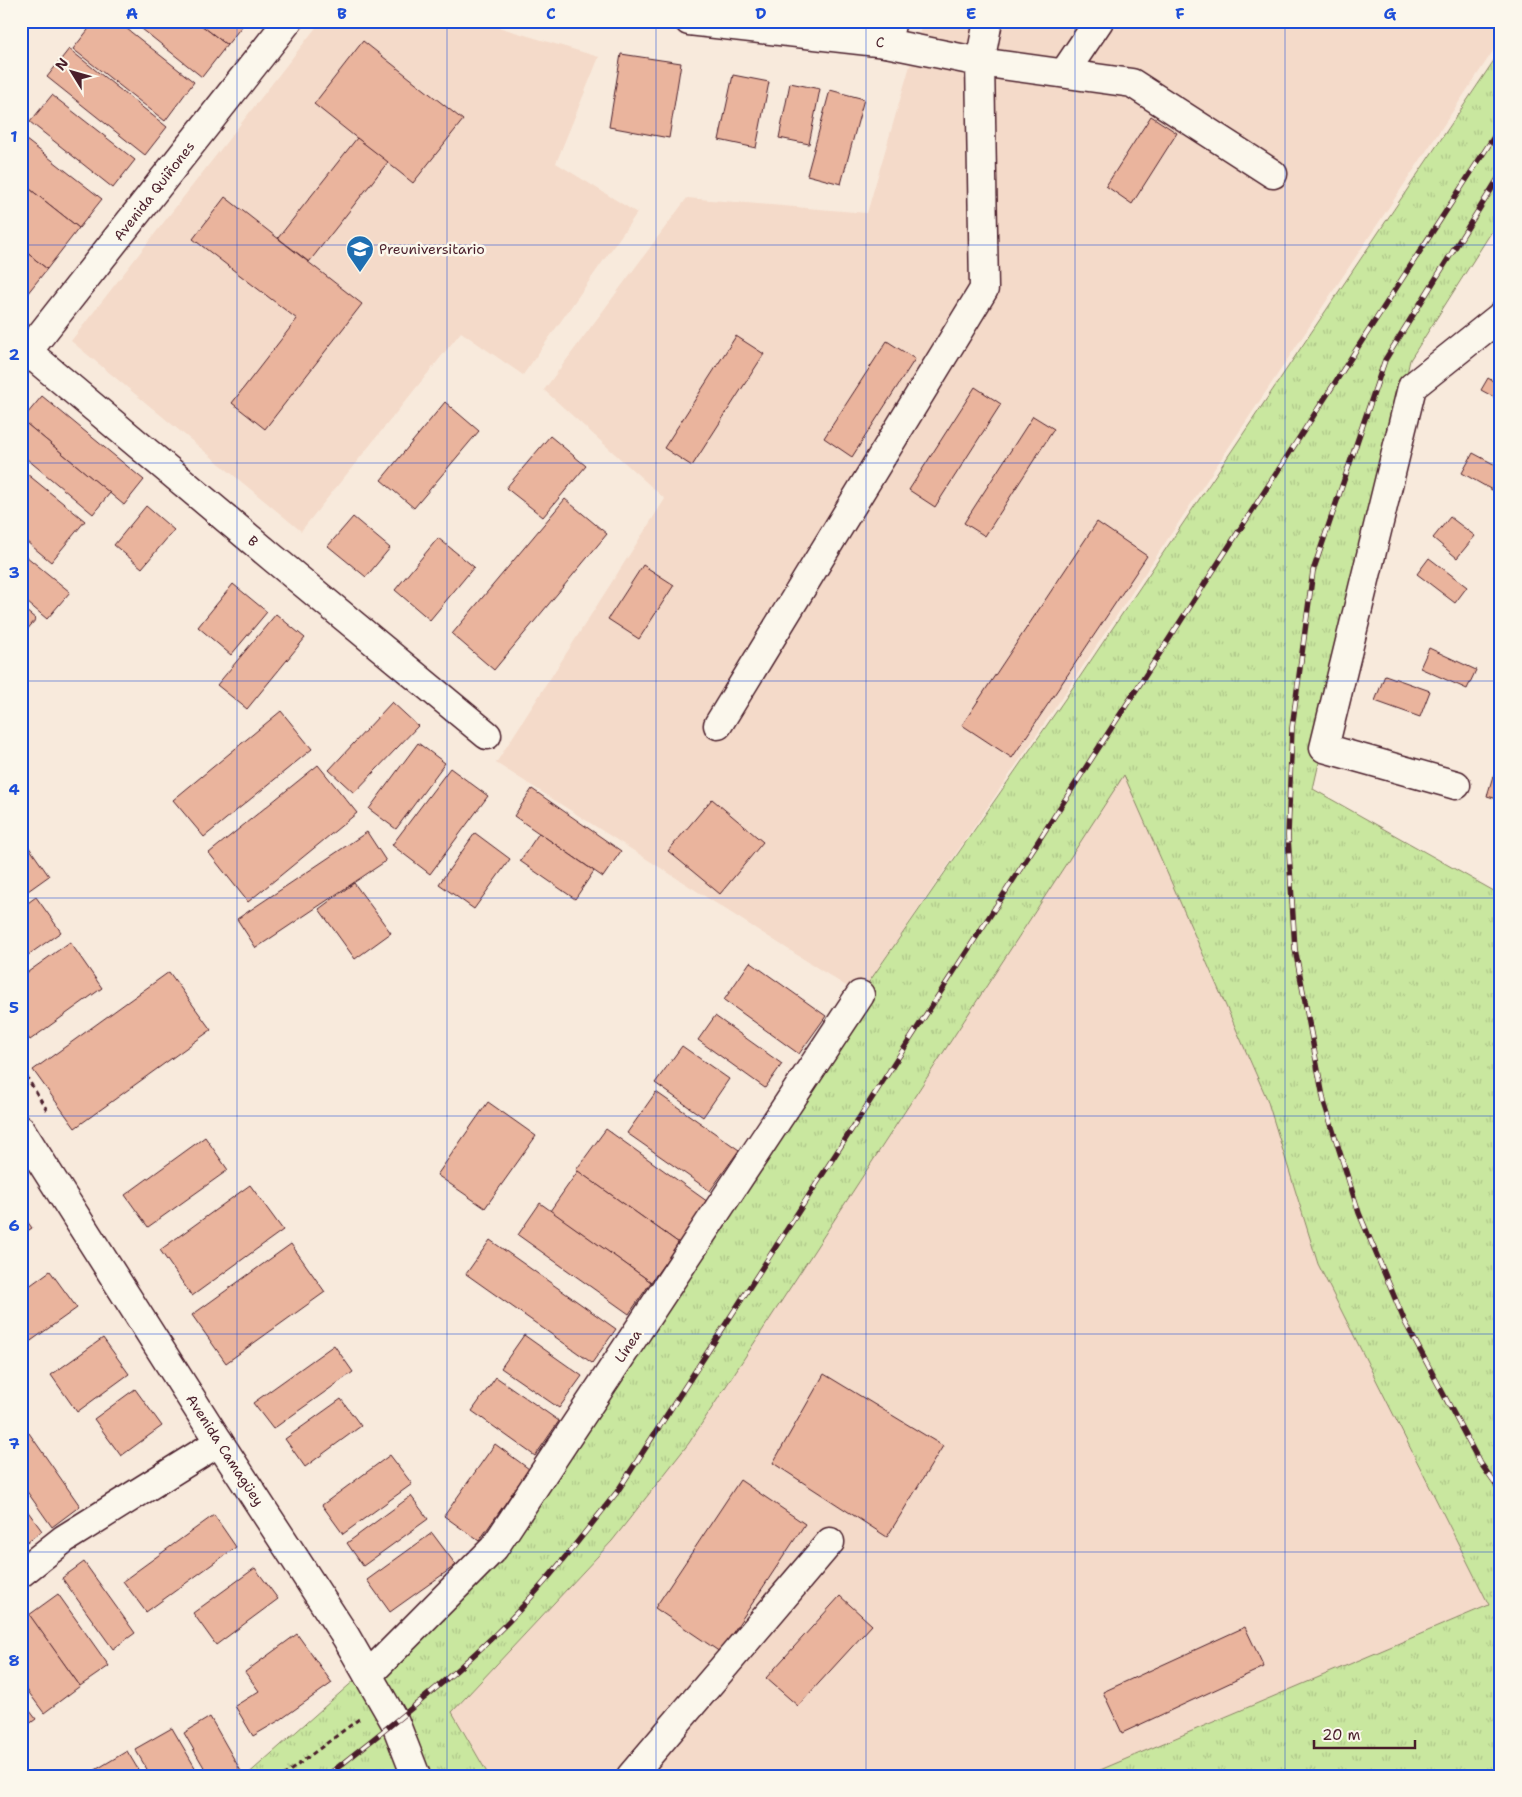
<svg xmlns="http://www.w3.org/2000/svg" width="1522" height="1797" font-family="'Shantell Sans',sans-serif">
<defs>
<pattern id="grass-tufts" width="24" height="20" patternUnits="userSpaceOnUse" patternTransform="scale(1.25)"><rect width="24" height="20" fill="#c9e79f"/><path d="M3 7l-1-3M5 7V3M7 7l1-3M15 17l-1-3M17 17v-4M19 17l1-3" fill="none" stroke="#aec689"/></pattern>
</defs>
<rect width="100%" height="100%" fill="#f8eadc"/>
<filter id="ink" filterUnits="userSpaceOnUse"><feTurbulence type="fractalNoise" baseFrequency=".02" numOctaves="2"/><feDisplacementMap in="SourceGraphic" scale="10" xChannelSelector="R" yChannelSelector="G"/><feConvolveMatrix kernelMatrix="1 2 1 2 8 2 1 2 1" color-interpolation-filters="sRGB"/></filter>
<g filter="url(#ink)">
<g fill="#f4dac9">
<polygon points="321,21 478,21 599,57 556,163 637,213 523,375 461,332 301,531 71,341"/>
<polygon points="923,21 1501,21 1501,39 1061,699 860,995 496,763 665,499 544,390 687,198 867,213"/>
<polygon points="1124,775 1267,1099 1318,1264 1489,1605 1086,1776 489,1776 452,1712 612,1541 689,1443"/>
</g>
<polygon fill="url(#grass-tufts)" stroke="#8a8365" points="1501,50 1501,217 1410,360 1313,789 1501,895 1501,1776 1086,1776 1489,1605 1318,1264 1267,1099 1124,775 689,1443 612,1541 452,1712 489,1776 246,1776 493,1558 860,995 1065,699"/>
<g fill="#eab49d" stroke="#4a1f2b">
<polygon points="95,21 117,21 194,82 165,121 73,49"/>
<polygon points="132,21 196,21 227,45 202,77"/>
<polygon points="196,21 246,21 227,45"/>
<polygon points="363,41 463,120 413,183 314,104"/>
<polygon points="69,49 167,127 145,155 47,77"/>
<polygon points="621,54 681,63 669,138 609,127"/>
<polygon points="733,75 769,82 756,148 719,140"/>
<polygon points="790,83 820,89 809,144 779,138"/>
<polygon points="830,90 864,99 841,184 807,175"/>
<polygon points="52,95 135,160 113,188 30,122"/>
<polygon points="1151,116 1177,133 1132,204 1106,186"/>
<polygon points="21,136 102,199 79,228 21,182"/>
<polygon points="357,138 388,162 309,262 278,238"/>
<polygon points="21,182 79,228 47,269 21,248"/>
<polygon points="225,197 362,304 265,429 232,403 297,319 193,239"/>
<polygon points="21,248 47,269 27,294 21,290"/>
<polygon points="736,336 764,354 692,466 664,448"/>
<polygon points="887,341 915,359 852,457 824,438"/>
<polygon points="1488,378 1501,386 1501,401 1481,390"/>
<polygon points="975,387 1001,404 935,507 909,490"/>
<polygon points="42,396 144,480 124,505 22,420"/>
<polygon points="445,402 479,431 414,508 381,480"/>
<polygon points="1033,416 1054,429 985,536 964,523"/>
<polygon points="22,420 110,493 93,514 21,454"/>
<polygon points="550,436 586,466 543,517 506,488"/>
<polygon points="1473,453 1501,468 1501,495 1462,473"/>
<polygon points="21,469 85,521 51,562 21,537"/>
<polygon points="565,499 607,534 494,670 452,634"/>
<polygon points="146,506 174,530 142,568 114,545"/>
<polygon points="353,517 390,548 366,577 328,546"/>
<polygon points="1450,517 1475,536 1457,558 1433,538"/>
<polygon points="1097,522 1147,556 1012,758 962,725"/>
<polygon points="438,538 474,567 430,620 395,590"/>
<polygon points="21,552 70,592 47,619 21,597"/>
<polygon points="1429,558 1467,587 1455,603 1417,574"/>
<polygon points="643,565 674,585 639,639 608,619"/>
<polygon points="1501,566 1501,581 1494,577"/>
<polygon points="233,584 267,612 231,655 198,627"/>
<polygon points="21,607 36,619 21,637"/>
<polygon points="276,614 305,638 247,709 217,685"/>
<polygon points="1429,648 1476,670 1467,689 1420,668"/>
<polygon points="1385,675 1430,691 1420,717 1375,701"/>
<polygon points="392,702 418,726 354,793 329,770"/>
<polygon points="281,711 312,749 204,837 173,800"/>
<polygon points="418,743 445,763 396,829 369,809"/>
<polygon points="318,765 357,813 248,902 209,853"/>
<polygon points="450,768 488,796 430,874 392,845"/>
<polygon points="1493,776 1501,779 1501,800 1487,796"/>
<polygon points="532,789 621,851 603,877 514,816"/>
<polygon points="712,799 763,842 720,894 668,851"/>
<polygon points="367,832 386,861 256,948 237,919"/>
<polygon points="475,833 510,859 474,909 439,884"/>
<polygon points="539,833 594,871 575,899 520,861"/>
<polygon points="28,846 49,876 21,896 21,851"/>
<polygon points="354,883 391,933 355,959 319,909"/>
<polygon points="36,897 61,932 21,960 21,908"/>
<polygon points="70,942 102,988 30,1040 21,1028 21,977"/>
<polygon points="750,962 826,1016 799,1054 724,1000"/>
<polygon points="169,972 211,1030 75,1128 33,1070"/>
<polygon points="715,1016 782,1064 765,1088 698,1040"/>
<polygon points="682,1046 729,1079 703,1117 655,1083"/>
<polygon points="656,1092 739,1150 710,1191 627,1133"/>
<polygon points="488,1102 536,1136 485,1208 437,1175"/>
<polygon points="606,1129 708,1202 679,1243 576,1170"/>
<polygon points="205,1137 228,1170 148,1227 125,1195"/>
<polygon points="578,1171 679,1243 651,1282 550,1211"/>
<polygon points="250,1185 283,1230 192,1296 160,1250"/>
<polygon points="540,1203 651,1282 629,1314 518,1235"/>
<polygon points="21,1213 32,1228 21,1235"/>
<polygon points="490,1240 616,1329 592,1363 466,1274"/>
<polygon points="291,1244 325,1292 226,1363 192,1315"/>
<polygon points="50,1271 77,1308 21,1348 21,1292"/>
<polygon points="524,1335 582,1376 559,1408 501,1368"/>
<polygon points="103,1338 129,1374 77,1412 51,1375"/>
<polygon points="334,1345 353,1372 273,1429 253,1403"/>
<polygon points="824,1374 943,1446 887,1537 773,1463"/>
<polygon points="496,1377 559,1421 535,1456 472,1411"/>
<polygon points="135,1389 162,1426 121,1456 94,1419"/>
<polygon points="341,1399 361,1426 305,1467 285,1439"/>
<polygon points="29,1433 80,1506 52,1527 21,1483 21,1438"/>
<polygon points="495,1444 529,1469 479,1541 444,1516"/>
<polygon points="390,1455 412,1484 343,1534 322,1505"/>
<polygon points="740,1480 805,1524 720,1652 655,1608"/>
<polygon points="411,1496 428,1519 363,1566 347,1543"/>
<polygon points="21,1502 42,1531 21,1546"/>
<polygon points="214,1515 236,1547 146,1612 123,1581"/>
<polygon points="432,1533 456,1565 390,1612 367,1580"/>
<polygon points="84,1562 135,1633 113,1649 62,1578"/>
<polygon points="255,1568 278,1599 216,1645 193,1613"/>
<polygon points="58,1594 109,1666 80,1686 29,1615"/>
<polygon points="840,1596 872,1625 798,1706 766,1678"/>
<polygon points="24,1607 80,1686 44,1713 21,1682 21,1608"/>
<polygon points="1245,1627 1264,1667 1122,1733 1103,1692"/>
<polygon points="297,1634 332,1683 280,1720 253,1736 235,1706 259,1691 245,1672"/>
<polygon points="21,1699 36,1719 21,1730"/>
<polygon points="210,1717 242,1773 237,1776 209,1776 184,1733"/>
<polygon points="172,1728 200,1776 151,1776 135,1749"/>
<polygon points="127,1751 142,1776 94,1776 92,1772"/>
</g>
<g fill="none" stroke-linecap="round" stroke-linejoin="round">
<g stroke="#4a1f2b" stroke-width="31">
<g id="minor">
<polyline points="689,21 886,43 980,62 984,289 718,725"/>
<polyline points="988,21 980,62 1132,83 1273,174"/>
<polyline points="886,43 892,21"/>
<polyline points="1064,73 1099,21"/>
<polyline points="21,346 273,558 487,735"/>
<polyline points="1456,785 1324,748 1412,387 1501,316"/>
<polyline points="21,1573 64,1539 219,1442"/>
<polyline points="368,1675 494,1548 860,995"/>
<polyline points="631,1776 830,1542"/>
</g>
</g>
<g stroke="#4a1f2b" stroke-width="31">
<g id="major">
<polyline points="21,360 288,21"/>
<polyline points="21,1130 219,1442 346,1637 395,1722 416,1776"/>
</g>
</g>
<g stroke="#4a1f2b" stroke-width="3" stroke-dasharray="5 4" stroke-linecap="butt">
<polyline points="21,1068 47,1110"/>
<polyline points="283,1776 359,1719"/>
</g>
<use href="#minor" stroke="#fbf7ec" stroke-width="28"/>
<use href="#major" stroke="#fbf7ec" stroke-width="28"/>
<g stroke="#4a1f2b" stroke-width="5.5">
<g id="rail">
<polyline points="1501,174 1385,360 1313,571 1292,728 1288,836 1295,949 1324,1102 1359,1213 1405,1322 1479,1461 1501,1492"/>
<path d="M327,1776C389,1726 453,1678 509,1621C548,1581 582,1536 617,1492L1501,126"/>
</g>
</g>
<use href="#rail" stroke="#fbf7ec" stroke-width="4" stroke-dasharray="11" stroke-linecap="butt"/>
</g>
</g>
<path fill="none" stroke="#1d4ed8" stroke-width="1" stroke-opacity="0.55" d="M237,21V1776M447,21V1776M656,21V1776M866,21V1776M1075,21V1776M1285,21V1776M21,245H1501M21,463H1501M21,681H1501M21,898H1501M21,1116H1501M21,1334H1501M21,1552H1501"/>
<defs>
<g id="school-pin" transform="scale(1.4375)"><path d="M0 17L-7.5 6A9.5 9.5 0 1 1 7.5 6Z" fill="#1f6fb2" stroke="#fbf7ec"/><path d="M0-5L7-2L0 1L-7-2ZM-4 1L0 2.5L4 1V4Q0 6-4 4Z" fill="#fff"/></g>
</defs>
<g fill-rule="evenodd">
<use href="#school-pin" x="360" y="249"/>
</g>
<g text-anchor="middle" stroke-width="5" stroke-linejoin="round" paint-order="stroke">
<g font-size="14" fill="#4a1f2b" stroke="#fbf7ec">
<text transform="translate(880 42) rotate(7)" y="5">C</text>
<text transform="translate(154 191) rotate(-52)" y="5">Avenida Quiñones</text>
<text transform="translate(253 541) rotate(40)" y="5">B</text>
<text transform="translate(628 1346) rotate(-57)" y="5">Línea</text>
<text transform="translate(225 1450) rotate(57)" y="5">Avenida Camagüey</text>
</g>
<g font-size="14" fill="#4a1f2b" stroke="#fbf7ec" text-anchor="start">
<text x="379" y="254">Preuniversitario</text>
</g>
</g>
<rect width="1522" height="1797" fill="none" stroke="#fbf7ec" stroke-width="55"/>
<g transform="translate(72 72) rotate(307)" stroke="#fbf7ec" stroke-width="4" paint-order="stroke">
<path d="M0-4L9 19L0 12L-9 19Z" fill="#4a1f2b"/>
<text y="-8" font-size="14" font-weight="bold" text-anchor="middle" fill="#4a1f2b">N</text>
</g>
<path d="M1314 1740v8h101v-8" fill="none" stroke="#4a1f2b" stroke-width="2.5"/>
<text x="1322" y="1740" font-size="15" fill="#4a1f2b" stroke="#fbf7ec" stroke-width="4" paint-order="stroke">20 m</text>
<rect x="28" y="28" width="1466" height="1742" fill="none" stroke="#1d4ed8" stroke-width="2"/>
<g font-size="16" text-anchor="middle" font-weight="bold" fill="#1d4ed8">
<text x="132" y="19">A</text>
<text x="342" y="19">B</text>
<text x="551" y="19">C</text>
<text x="761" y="19">D</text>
<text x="971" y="19">E</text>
<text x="1180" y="19">F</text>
<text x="1390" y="19">G</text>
<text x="14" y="142">1</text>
<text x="14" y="360">2</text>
<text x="14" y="578">3</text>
<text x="14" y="795">4</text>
<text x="14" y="1013">5</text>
<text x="14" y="1231">6</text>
<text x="14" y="1449">7</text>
<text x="14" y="1666">8</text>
</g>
</svg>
